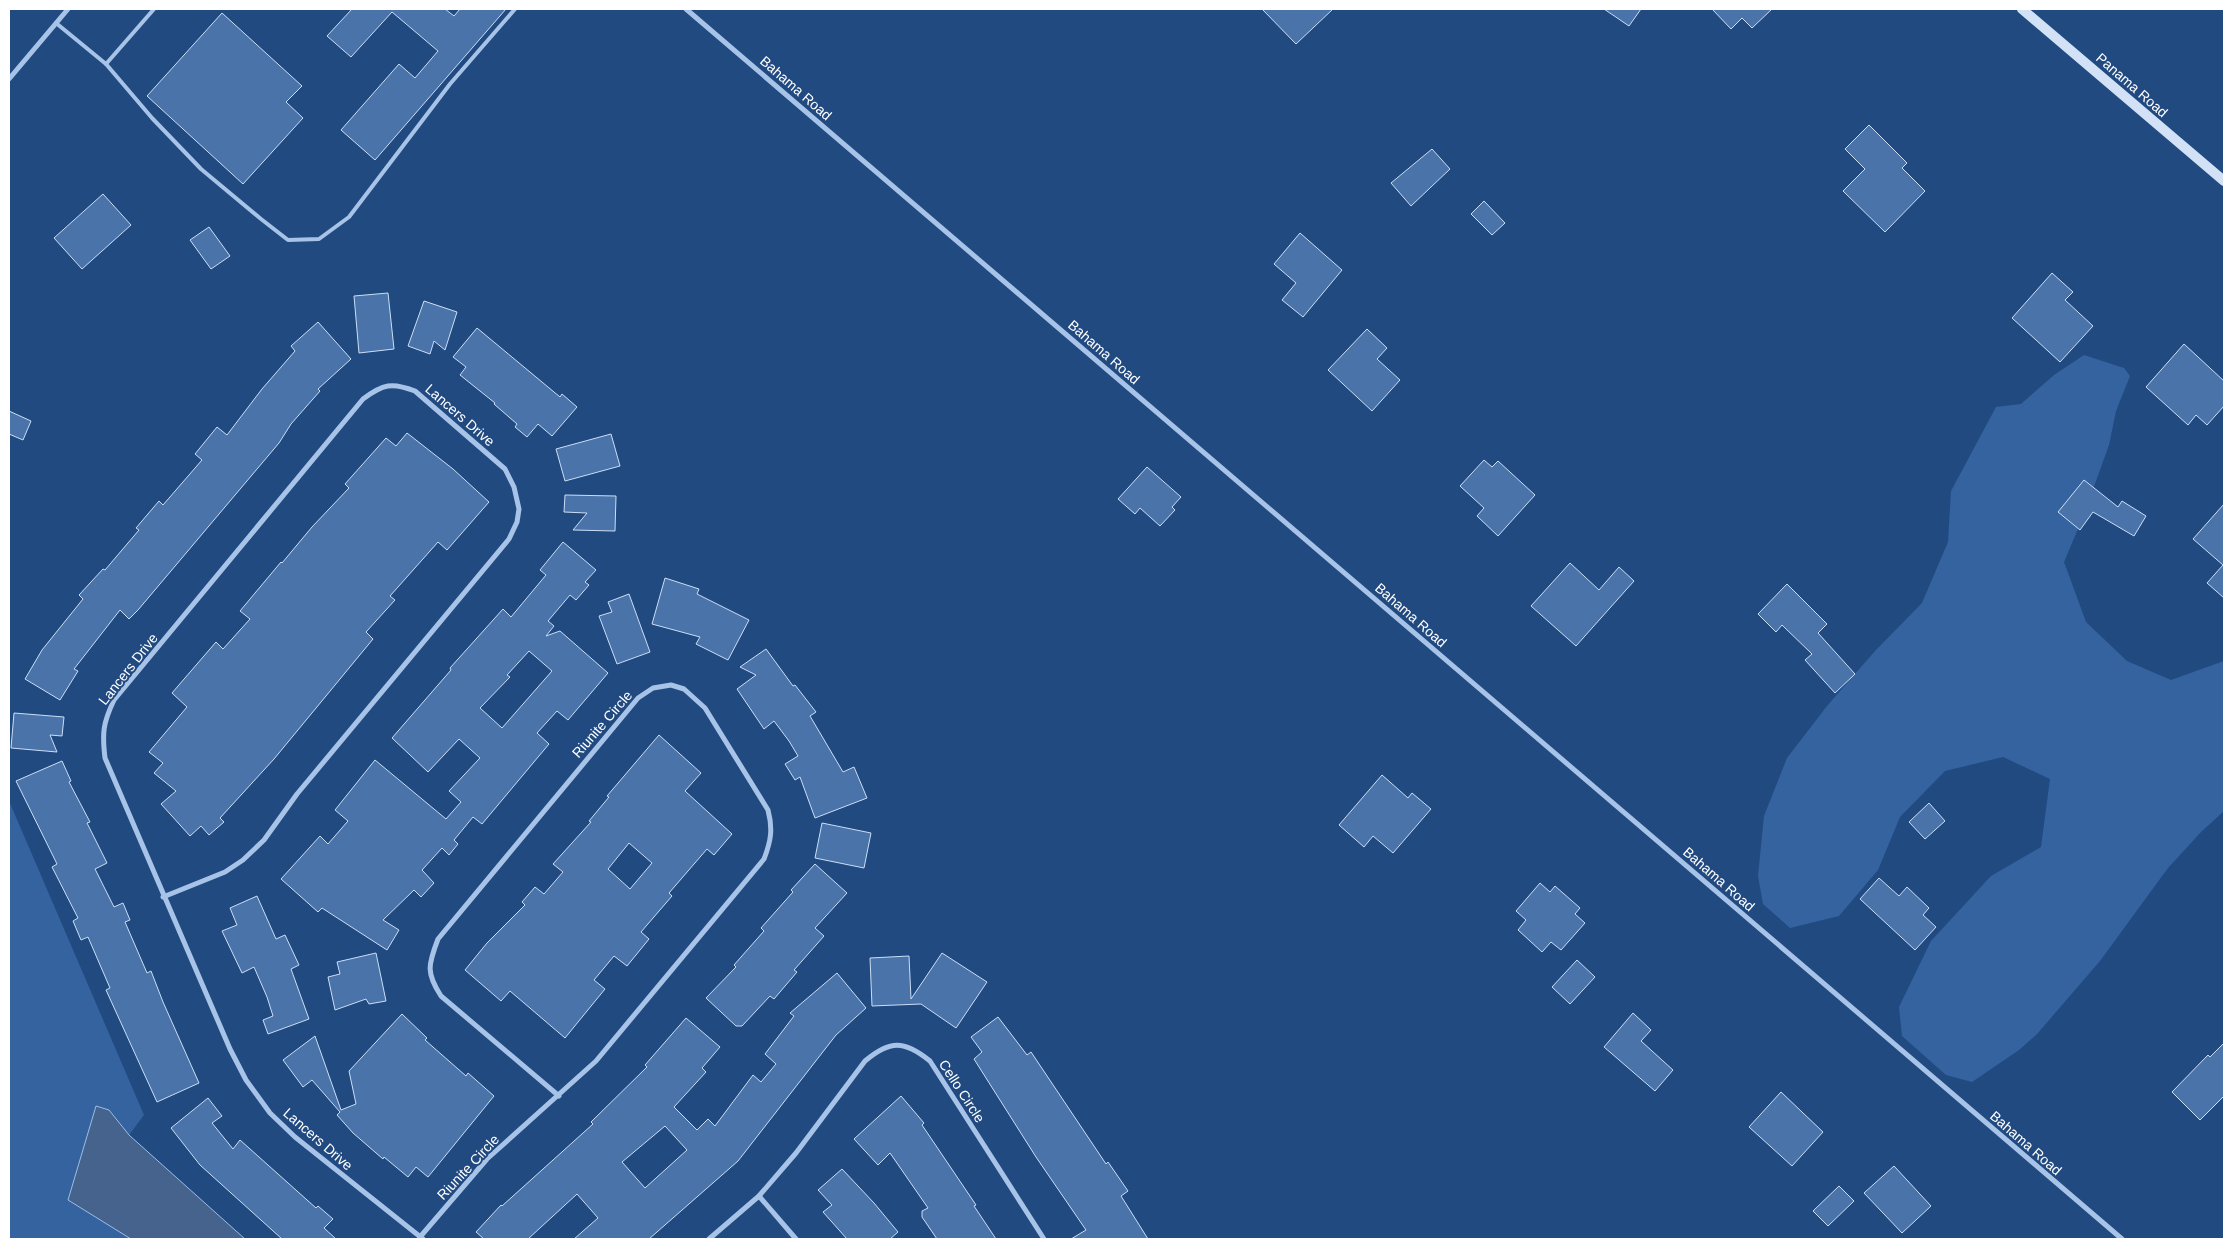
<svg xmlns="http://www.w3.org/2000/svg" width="2233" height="1248" font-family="Helvetica,sans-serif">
<rect width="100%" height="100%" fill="#214a81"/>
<g fill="#35639f">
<polygon points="2084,355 2124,368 2130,376 2116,411 2109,445 2083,517 2064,562 2086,622 2127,661 2171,680 2224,661 2224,811 2201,832 2168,868 2100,961 2037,1034 2019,1050 1972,1082 1946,1075 1902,1036 1899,1007 1931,941 1991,876 2041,847 2050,779 2003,757 1945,771 1900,817 1878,870 1839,916 1790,928 1763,904 1758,876 1764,816 1787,758 1827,706 1875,651 1922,603 1948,542 1951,491 1996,407 2021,404 2054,375"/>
<polygon points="9,801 144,1115 129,1135 109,1110 115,1227 131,1239 9,1239"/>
</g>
<polygon fill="#45638c" stroke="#9bbee9" points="96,1106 109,1110 129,1135 245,1239 131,1239 68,1200"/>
<g fill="#4a73aa" stroke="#cbdef6" fill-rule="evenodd">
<polygon points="352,9 445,9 454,16 460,9 506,9 375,160 341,130 399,64 415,78 438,51 392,12 351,57 327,36"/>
<polygon points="1262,9 1333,9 1296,44"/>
<polygon points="1604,9 1641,9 1629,26"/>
<polygon points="1712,9 1772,9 1752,28 1742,18 1731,29"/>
<polygon points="222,13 302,86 286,102 303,118 243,184 147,96"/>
<polygon points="1869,125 1907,163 1902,168 1925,191 1885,232 1843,191 1865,169 1845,149"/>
<polygon points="1432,149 1450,169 1411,206 1391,183"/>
<polygon points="103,194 131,225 82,269 54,238"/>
<polygon points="1484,201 1505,223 1492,235 1471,214"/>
<polygon points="209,227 230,256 211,269 190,240"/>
<polygon points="1300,233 1342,270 1303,317 1282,300 1296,283 1274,264"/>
<polygon points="2052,273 2073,292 2065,300 2093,326 2060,362 2012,318"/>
<polygon points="388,293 394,349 359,353 354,296"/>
<polygon points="424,301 457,312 445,350 434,341 430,354 408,346"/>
<polygon points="318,322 351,359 318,389 320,391 291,424 279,443 138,610 129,619 120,610 74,669 78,671 60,700 25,679 42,650 83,599 79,595 103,569 105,570 139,530 136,528 159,501 163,505 202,460 195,454 217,427 227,435 262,389 295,351 291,346"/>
<polygon points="477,328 560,397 562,394 577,407 552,436 538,424 527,437 515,427 517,424 494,404 495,403 460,375 466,367 453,357"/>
<polygon points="1367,329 1387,348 1377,359 1400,380 1372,411 1328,370"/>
<polygon points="2184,344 2224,381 2224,406 2207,425 2196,415 2188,425 2146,387"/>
<polygon points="9,411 31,421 23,440 9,434"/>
<polygon points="407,433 453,469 489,502 447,550 438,542 390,596 395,600 366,632 373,639 274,759 220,818 224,822 209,835 201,826 190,836 161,804 176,791 154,773 163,763 149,752 187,707 172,693 216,642 223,649 250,619 240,611 281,562 282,563 312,527 349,488 345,484 386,438 396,446"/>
<polygon points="611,434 620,466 565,481 556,449"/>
<polygon points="1484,460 1492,467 1498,461 1535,495 1498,536 1477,516 1484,508 1460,486"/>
<polygon points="1147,467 1181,497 1172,507 1175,510 1160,526 1140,508 1135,514 1118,499"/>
<polygon points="2084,480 2118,507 2122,501 2146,516 2134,536 2093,512 2080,530 2058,512"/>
<polygon points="565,495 616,496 615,531 573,530 587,513 564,512"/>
<polygon points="2224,504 2224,598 2207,583 2223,565 2193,539"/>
<path d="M563,542L596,570L585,582L589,585L576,600L570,595L548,621L554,626L546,636L560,631L608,673L568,720L557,711L537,733L549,744L482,824L473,817L454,840L458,844L449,855L442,848L422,870L434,883L421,897L414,890L383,920L399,930L387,950L322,908L318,912L281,879L320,836L328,844L348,821L335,810L375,760L446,819L461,802L449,791L480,758L459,739L428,772L392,738L451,670L450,668L503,609L511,617L546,575L540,570ZM529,651L552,671L502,728L480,708L510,677L507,675Z"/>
<polygon points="1570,563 1599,590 1619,567 1634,581 1576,646 1531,606"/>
<polygon points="665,578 699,589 697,594 749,620 728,660 696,644 700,637 652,624"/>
<polygon points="1787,584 1827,624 1818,633 1855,674 1835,693 1805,660 1812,654 1782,625 1776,632 1758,614"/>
<polygon points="629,594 650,652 617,664 599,616 612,612 608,602"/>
<polygon points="766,649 793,686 795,685 816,712 810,716 843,772 854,767 867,798 815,818 800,777 795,780 785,764 798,756 789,741 774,721 764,729 737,689 756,675 740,667"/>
<polygon points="14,713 64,717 62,736 50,735 57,752 11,748"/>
<path d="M659,735L701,773L685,791L732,834L714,855L707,849L669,893L672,896L641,932L649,939L627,966L614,956L594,980L605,989L565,1038L510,991L501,1001L465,970L487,943L525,905L522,902L535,887L544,894L563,872L553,864L591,822L589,821L609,797L607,796ZM629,843L652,863L630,889L608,869Z"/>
<polygon points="62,761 71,781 69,782 90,822 87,823 107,863 95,869 114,907 123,903 130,920 125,922 147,973 151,971 163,1002 199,1083 157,1102 106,990 110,988 88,937 81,940 73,921 78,918 52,867 57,864 16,781"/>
<polygon points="1382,775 1408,798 1412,793 1431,809 1393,853 1373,836 1364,847 1339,825"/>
<polygon points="1929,803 1945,821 1925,839 1909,822"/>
<polygon points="822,823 871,833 864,868 815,858"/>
<polygon points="815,864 847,893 815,928 824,936 794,970 797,972 774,999 770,996 742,1026 736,1026 706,998 736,967 734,965 764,931 761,928 793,892 791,890"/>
<polygon points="1879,878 1899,896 1907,887 1929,908 1923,915 1936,927 1915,950 1860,899"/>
<polygon points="1540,883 1550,892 1555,886 1580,908 1575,914 1585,923 1561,950 1551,942 1542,952 1518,930 1526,920 1516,911"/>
<polygon points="257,896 276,939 285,935 299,965 291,969 309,1019 268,1034 263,1020 273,1016 267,997 254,967 242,973 222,931 237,925 230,908"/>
<polygon points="376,953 386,1001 369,1004 366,999 335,1010 328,977 340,974 337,962"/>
<polygon points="942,953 987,982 956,1028 921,1004 872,1006 870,958 909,956 911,999"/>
<polygon points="1577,960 1595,977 1570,1004 1552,987"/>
<path d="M837,973L866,1008L836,1035L738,1161L649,1239H574L598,1218L577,1194L528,1239H484L476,1232L501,1205L502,1206L593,1124L591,1122L647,1067L645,1065L686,1018L720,1047L702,1068L706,1072L674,1107L697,1130L708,1119L715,1126L753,1075L761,1082L776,1064L765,1054L794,1016L790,1013ZM665,1126L687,1150L645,1188L622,1162Z"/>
<polygon points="1633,1013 1651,1030 1641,1041 1673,1070 1655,1091 1604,1047"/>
<polygon points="402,1014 427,1038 425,1040 466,1076 468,1073 494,1096 428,1177 416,1167 408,1177 384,1157 383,1159 353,1133 337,1115 340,1112 312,1080 303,1087 283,1060 315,1036 341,1110 356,1104 349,1071"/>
<polygon points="998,1017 1027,1055 1031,1052 1106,1164 1108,1162 1128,1191 1121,1196 1148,1239 1071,1239 1086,1230 1036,1157 974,1059 982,1052 971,1037"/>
<polygon points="2224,1043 2224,1096 2200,1120 2172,1092 2208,1055 2210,1057"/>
<polygon points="1781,1092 1823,1132 1792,1166 1749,1127"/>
<polygon points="901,1096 924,1123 922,1125 976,1205 974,1206 996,1239 937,1239 922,1217 922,1211 928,1208 890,1153 878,1165 854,1139"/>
<polygon points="208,1098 222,1116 212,1123 233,1149 240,1140 316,1208 318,1206 333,1219 324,1228 336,1239 282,1239 200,1165 171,1128"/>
<polygon points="1894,1166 1931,1206 1902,1233 1864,1193"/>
<polygon points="842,1169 874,1203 898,1232 890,1239 847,1239 823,1212 832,1205 818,1190"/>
<polygon points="1839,1186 1854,1201 1828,1226 1813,1211"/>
</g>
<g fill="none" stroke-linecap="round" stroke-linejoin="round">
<g stroke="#a7c4e8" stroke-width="4">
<polyline points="56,23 106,64 154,9"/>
<polyline points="106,64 152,118 201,169 261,219 288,240 319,239 349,217 450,84 515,9"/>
</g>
<g stroke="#a7c4e8" stroke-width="5">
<polyline points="686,9 2122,1239"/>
<polyline points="9,79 68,9"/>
<path d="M163,897L225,872L243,860L264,840L297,794L509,539L517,522L519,509L514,487L505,469L415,391C392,382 383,384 363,399L114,700C103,723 102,733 105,758L230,1049L246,1080L270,1113L295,1137L423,1239"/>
<polyline points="759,1196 796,1239"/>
<path d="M420,1237L487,1159L596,1061L764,859C771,841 773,829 768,810L705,708L684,689L671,685L653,688L638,698L438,939C428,965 426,973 441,996L559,1096"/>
<path d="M709,1239L759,1196L796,1153L865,1061C890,1040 904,1040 930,1061L1044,1239"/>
</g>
<polyline stroke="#d2e1f6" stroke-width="10" points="2022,9 2224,181"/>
</g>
<g text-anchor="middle" stroke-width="4" stroke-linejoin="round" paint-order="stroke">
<g font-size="14" fill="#fff" stroke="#214a81">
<text transform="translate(2132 85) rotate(41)" y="5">Panama Road</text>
<text transform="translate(796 88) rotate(41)" y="5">Bahama Road</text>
<text transform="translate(1104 352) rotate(41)" y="5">Bahama Road</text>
<text transform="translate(460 415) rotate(41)" y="5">Lancers Drive</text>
<text transform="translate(1411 615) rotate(41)" y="5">Bahama Road</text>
<text transform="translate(128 669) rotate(-52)" y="5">Lancers Drive</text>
<text transform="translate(602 724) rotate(-49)" y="5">Riunite Circle</text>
<text transform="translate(1719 879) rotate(41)" y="5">Bahama Road</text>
<text transform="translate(962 1091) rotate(57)" y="5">Cello Circle</text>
<text transform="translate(318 1139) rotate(41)" y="5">Lancers Drive</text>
<text transform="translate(2026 1143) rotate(41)" y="5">Bahama Road</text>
<text transform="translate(468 1167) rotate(-47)" y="5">Riunite Circle</text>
</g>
</g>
<rect width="2233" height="1248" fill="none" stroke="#ffffff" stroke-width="20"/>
</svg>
